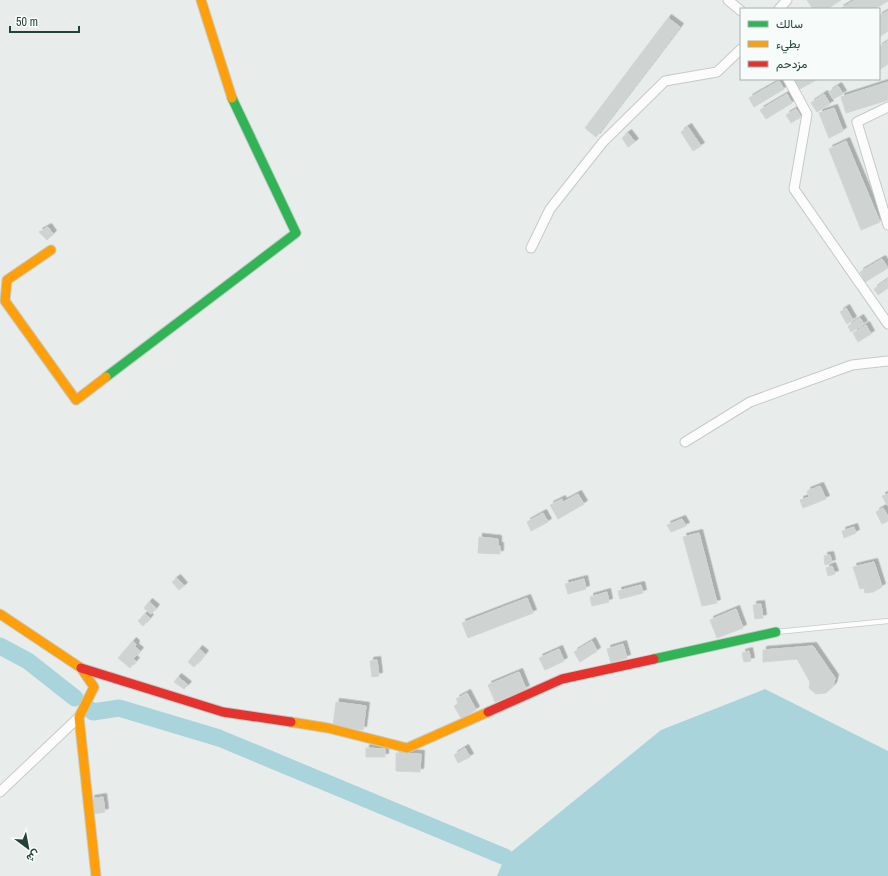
<svg xmlns="http://www.w3.org/2000/svg" width="888" height="876" font-family="'Archivo Narrow',Vazirmatn,sans-serif">
<defs>
<filter id="shadow"><feDropShadow dx="3.5" dy="-3.5" stdDeviation="0" flood-color="#0004"/></filter>
</defs>
<rect width="100%" height="100%" fill="#e8edeb"/>
<polygon fill="#a9d4db" points="765,689 888,751 888,876 497,876 505,857 661,730"/>
<g fill="none" stroke-linecap="round" stroke-linejoin="round">
<g stroke="#a9d4db" stroke-width="17">
<polyline points="0,646 28,661 75,698"/>
<polyline points="89,709 93,712 119,708 219,738 505,857"/>
</g>
</g>
<g fill="#cfd4d2" stroke="#d1d6d4" filter="url(#shadow)">
<polygon points="807,0 841,0 827,9 813,9"/>
<polygon points="855,0 888,0 888,1 874,9 840,9"/>
<polygon points="888,11 888,31 879,37 879,16"/>
<polygon points="668,18 680,27 596,137 585,128"/>
<polygon points="888,41 888,64 879,70 879,47"/>
<polygon points="793,79 818,79 798,90"/>
<polygon points="779,81 784,89 754,107 749,98"/>
<polygon points="888,82 888,100 846,113 841,97"/>
<polygon points="838,86 843,94 833,99 829,92"/>
<polygon points="787,94 792,103 766,119 760,110"/>
<polygon points="824,94 830,104 817,112 811,103"/>
<polygon points="834,108 843,131 829,138 819,113"/>
<polygon points="796,109 801,117 791,123 786,115"/>
<polygon points="688,127 701,146 693,151 681,132"/>
<polygon points="628,133 635,142 628,147 622,138"/>
<polygon points="846,141 880,222 861,230 829,149"/>
<polygon points="48,227 53,234 47,240 39,232"/>
<polygon points="882,259 888,268 865,282 860,272"/>
<polygon points="888,279 888,288 878,295 874,289"/>
<polygon points="846,308 853,320 847,324 840,312"/>
<polygon points="860,318 864,324 851,332 848,326"/>
<polygon points="866,325 871,334 858,342 853,333"/>
<polygon points="820,486 826,499 803,508 800,500 809,497 807,491"/>
<polygon points="578,494 584,504 558,519 550,505 562,499 563,502"/>
<polygon points="888,494 888,504 887,505 882,496"/>
<polygon points="883,508 888,516 888,521 882,524 876,512"/>
<polygon points="543,513 548,522 531,531 527,522"/>
<polygon points="682,519 686,526 671,532 667,525"/>
<polygon points="854,527 856,533 844,538 842,531"/>
<polygon points="699,533 717,603 702,606 683,537"/>
<polygon points="479,537 498,539 498,546 500,546 500,554 478,553"/>
<polygon points="830,555 832,563 825,565 824,556"/>
<polygon points="874,562 882,587 873,592 865,593 864,588 860,589 853,567"/>
<polygon points="832,566 835,574 828,576 826,568"/>
<polygon points="177,578 184,586 179,590 172,582"/>
<polygon points="584,579 586,589 568,594 565,584"/>
<polygon points="641,585 643,593 620,599 618,591"/>
<polygon points="607,592 609,602 592,606 590,597"/>
<polygon points="527,598 533,613 468,638 462,623"/>
<polygon points="149,602 156,608 151,614 144,608"/>
<polygon points="761,604 763,618 755,619 753,605"/>
<polygon points="736,609 743,628 717,638 710,620"/>
<polygon points="145,614 150,618 143,626 138,621"/>
<polygon points="133,641 136,644 135,647 140,651 133,659 136,661 130,668 118,658"/>
<polygon points="592,641 597,651 580,662 574,652"/>
<polygon points="623,644 627,658 611,663 607,649"/>
<polygon points="813,646 835,678 833,686 826,693 816,694 809,688 810,682 797,659 763,662 763,650"/>
<polygon points="199,649 205,654 194,667 188,662"/>
<polygon points="559,649 564,661 545,670 539,658"/>
<polygon points="749,651 751,661 744,662 742,653"/>
<polygon points="377,660 379,676 372,677 370,661"/>
<polygon points="519,672 526,689 495,702 488,685"/>
<polygon points="178,677 188,685 184,689 174,682"/>
<polygon points="467,693 476,710 461,718 454,706 459,703 456,699"/>
<polygon points="336,702 366,706 363,730 333,726"/>
<polygon points="366,748 385,749 385,757 366,757"/>
<polygon points="465,748 470,757 458,763 454,755"/>
<polygon points="396,753 421,754 420,772 396,771"/>
<polygon points="103,797 105,812 93,814 91,799"/>
</g>
<g fill="none" stroke-linecap="round" stroke-linejoin="round">
<g stroke="#c5cac8" stroke-width="6">
<polyline id="lane" points="776,632 888,621"/>
</g>
<g stroke="#c5cac8" stroke-width="11">
<g id="street">
<polyline points="728,0 741,11"/>
<polyline points="779,9 787,0"/>
<polyline points="788,79 807,114 794,189 888,324"/>
<polyline points="888,107 857,122 888,225"/>
<polyline points="531,248 550,209 603,142 665,81 717,72 741,49"/>
<polyline points="685,442 750,402 852,365 888,361"/>
<polyline points="0,792 79,717"/>
</g>
</g>
<g stroke="#c3cbc8" stroke-width="11">
<g id="fast">
<polyline points="106,377 296,233 232,98"/>
<polyline points="654,659 776,632"/>
</g>
</g>
<g stroke="#c3cbc8" stroke-width="11">
<g id="slow">
<polyline points="201,0 232,98"/>
<polyline points="51,250 7,280 5,301 76,400 106,377"/>
<polyline points="0,614 81,668 94,687 79,717 96,876"/>
<polyline points="291,722 328,728 407,748 488,712"/>
</g>
</g>
<g stroke="#c3cbc8" stroke-width="11">
<g id="jam">
<polyline points="81,668 223,712 291,722"/>
<polyline points="488,712 562,679 654,659"/>
</g>
</g>
<use href="#lane" stroke="#fcfcfc" stroke-width="4.5"/>
<use href="#street" stroke="#fcfcfc" stroke-width="9"/>
<use href="#fast" stroke="#30b455" stroke-width="9"/>
<use href="#slow" stroke="#ff9f0a" stroke-width="9"/>
<use href="#jam" stroke="#e5322d" stroke-width="9"/>
</g>
<rect x="740" y="8" width="140" height="72" fill="#f7fbf9" stroke="#a3b1ad"/>
<rect x="748" y="21" width="20" height="6" fill="#30b455" stroke="#a3b1ad"/>
<text x="776" y="28" font-size="12" fill="#24423a">سالك</text>
<rect x="748" y="41" width="20" height="6" fill="#ff9f0a" stroke="#a3b1ad"/>
<text x="776" y="48" font-size="12" fill="#24423a">بطيء</text>
<rect x="748" y="61" width="20" height="6" fill="#e5322d" stroke="#a3b1ad"/>
<text x="776" y="68" font-size="12" fill="#24423a">مزدحم</text>
<g transform="translate(28 848) rotate(148)" stroke="#f7fbf9" stroke-width="3" paint-order="stroke">
<path d="M0-3L7 15L0 10L-7 15Z" fill="#24423a"/>
<text y="-6" font-size="11" font-weight="bold" text-anchor="middle" fill="#24423a">ش</text>
</g>
<path d="M10 26v6h69v-6" fill="none" stroke="#24423a" stroke-width="2"/>
<text x="16" y="26" font-size="12" fill="#24423a" stroke="#f7fbf9" stroke-width="3" paint-order="stroke">50 m</text>
</svg>
